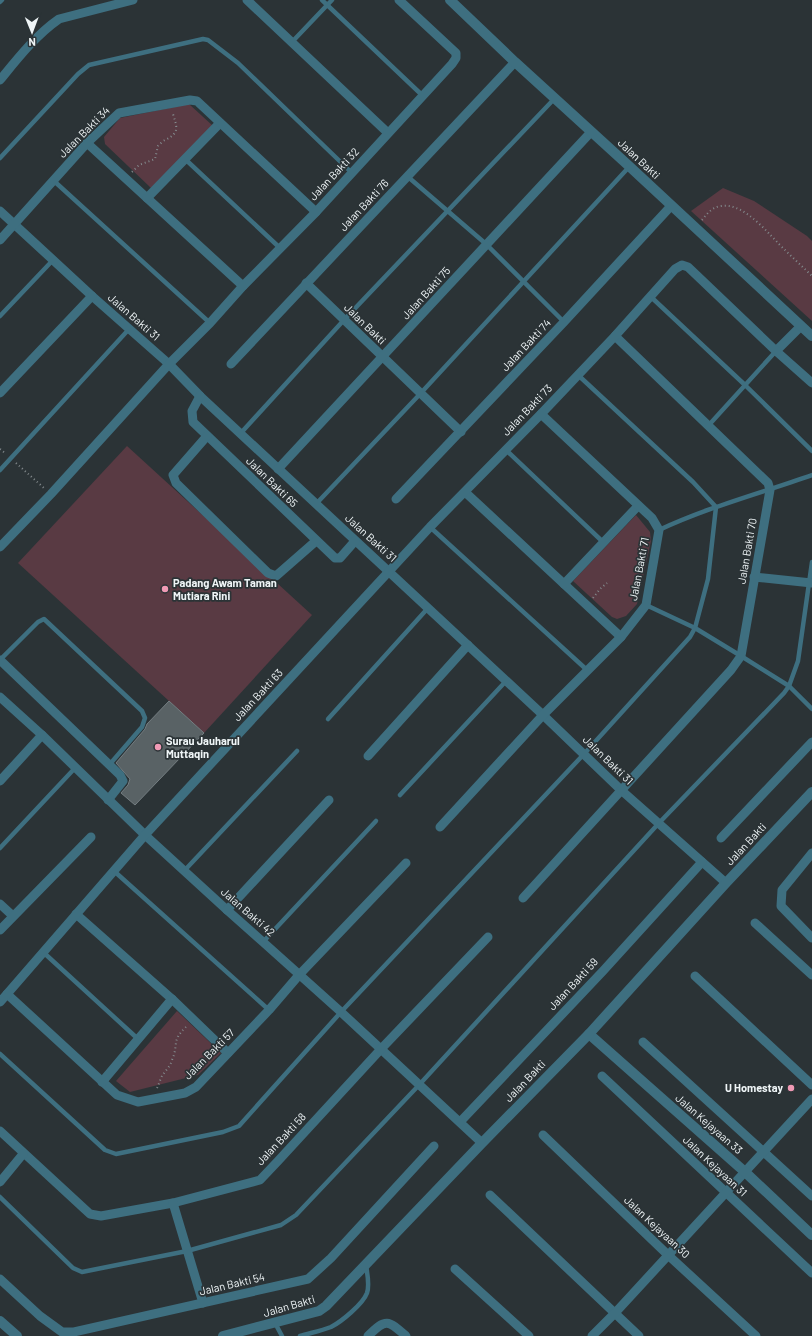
<svg xmlns="http://www.w3.org/2000/svg" width="812" height="1336" font-family="Barlow,sans-serif">
<rect width="100%" height="100%" fill="#2b3336"/>
<g fill="#593a43">
<polygon points="189,104 213,126 151,188 105,144 104,137 120,118"/>
<polygon points="723,188 754,201 807,236 812,241 812,321 691,211"/>
<polygon points="127,446 312,615 204,733 18,563"/>
<polygon points="636,515 650,532 651,541 637,604 626,616 617,619 612,617 573,581"/>
<polygon points="177,1011 221,1053 198,1075 130,1092 116,1081"/>
</g>
<polygon fill="#596265" stroke="#747d81" points="169,701 204,733 135,805 121,793 128,785 130,779 116,763 145,729 147,724"/>
<g fill="none" stroke-linecap="round" stroke-linejoin="round">
<g stroke="#838a8d" stroke-width="2" stroke-dasharray="1 3" stroke-linecap="butt">
<path d="M132,172L139,165L155,159C156,155 157,150 158,146C160,144 163,141 165,140C180,133 177,127 173,114"/>
<path d="M702,220C707,214 712,207 721,206C745,202 770,236 785,250C794,259 803,267 812,276"/>
<polyline points="0,449 5,453"/>
<polyline points="16,463 44,488"/>
<polyline points="593,598 600,589 607,583"/>
<path d="M157,1088C159,1084 160,1080 162,1076C165,1071 170,1067 172,1060C179,1044 171,1041 186,1027"/>
</g>
<g stroke="#3e6f80" stroke-width="4.5">
<polyline points="322,0 423,96"/>
<polyline points="0,2 2,0"/>
<polyline points="292,42 332,0"/>
<polyline points="0,158 78,74 89,65 203,39 208,40 238,63 352,173"/>
<polyline points="185,159 280,248"/>
<polyline points="407,176 486,244 564,322"/>
<polyline points="54,181 210,323"/>
<polyline points="650,296 745,385 812,451"/>
<polyline points="0,316 53,260"/>
<polyline points="708,426 776,351"/>
<polyline points="240,434 343,321 555,98"/>
<polyline points="506,450 603,542"/>
<polyline points="0,470 130,328"/>
<polyline points="316,504 420,394 629,167"/>
<polyline points="430,527 587,670"/>
<path d="M659,530C708,507 761,493 812,475"/>
<polyline points="646,605 695,628 741,656 789,686 812,709"/>
<polyline points="0,660 38,622 44,619 142,711 145,718 142,727 110,764"/>
<polyline points="328,719 428,608"/>
<polyline points="400,795 506,681"/>
<polyline points="0,848 75,768"/>
<polyline points="114,871 269,1010"/>
<polyline points="184,871 297,751"/>
<polyline points="263,942 376,821"/>
<polyline points="43,952 138,1039"/>
<polyline points="0,1054 105,1150 116,1154 223,1132 239,1126 341,1012 584,754 690,637 695,628 708,579 716,507 693,482 578,375"/>
<polyline points="0,1197 73,1268 82,1272 187,1251 281,1225 296,1215 419,1085 659,823 784,693 789,686 798,661 812,562"/>
<polyline points="275,1323 282,1336"/>
<path d="M300,1336C310,1333 321,1331 331,1327C341,1322 363,1304 367,1293C370,1284 367,1273 366,1265"/>
</g>
<g stroke="#3e6f80" stroke-width="9">
<polyline points="247,0 388,133"/>
<path d="M0,80C18,58 36,35 59,19L133,0"/>
<polyline points="87,143 243,286"/>
<polyline points="147,198 220,123"/>
<polyline points="0,211 92,296 169,364 200,396 543,715 621,790 726,883"/>
<polyline points="0,240 87,143 119,113 190,100 197,101 316,212"/>
<polyline points="306,283 461,432"/>
<polyline points="801,326 776,351 812,383"/>
<polyline points="231,364 515,62"/>
<polyline points="0,393 92,296"/>
<polyline points="200,396 192,411 193,422 335,558 340,558 355,541"/>
<polyline points="207,436 173,475 176,483 268,573 276,576 316,541"/>
<path d="M278,469C383,357 486,244 591,132"/>
<polyline points="465,492 621,637"/>
<polyline points="396,499 564,322 671,206"/>
<polyline points="0,547 51,494 169,364 210,323 243,286 316,212 452,64 456,58 456,53 399,0"/>
<polyline points="754,577 812,583"/>
<polyline points="564,584 638,506"/>
<polyline points="0,660 120,775 123,781 108,800"/>
<polyline points="0,697 42,735 145,835 227,910 263,942 341,1012 482,1143"/>
<polyline points="368,756 468,645"/>
<polyline points="0,781 42,735"/>
<polyline points="440,827 543,715 621,637 646,605 659,530 652,518 541,414"/>
<polyline points="721,838 812,742"/>
<polyline points="812,853 782,890 781,906 812,938"/>
<polyline points="523,898 731,670 741,656 770,490 768,483 615,336"/>
<polyline points="0,904 13,916"/>
<polyline points="227,910 329,800"/>
<polyline points="76,914 172,999 228,1053"/>
<polyline points="755,923 812,975"/>
<polyline points="0,930 91,837"/>
<polyline points="695,976 812,1085"/>
<polyline points="7,994 117,1095 138,1102 185,1093 196,1087 269,1010 299,975 406,863"/>
<polyline points="0,1002 145,835 430,527 541,414 615,336 675,269 682,265 688,267 776,351"/>
<polyline points="643,1042 812,1196"/>
<polyline points="602,1076 812,1273"/>
<polyline points="102,1082 172,999"/>
<polyline points="460,1122 603,971 702,862"/>
<polyline points="0,1131 90,1214 101,1216 173,1203 260,1180 278,1161 381,1049 488,937"/>
<polyline points="543,1135 668,1255 756,1336"/>
<polyline points="0,1182 23,1154"/>
<polyline points="490,1195 639,1336"/>
<polyline points="173,1203 203,1303"/>
<polyline points="455,1269 529,1336"/>
<polyline points="0,1279 40,1316 62,1332 74,1332 308,1279 331,1258 434,1146"/>
<path d="M368,1336C386,1318 388,1320 406,1336"/>
<polyline points="592,1336 615,1313 812,1099"/>
</g>
<g stroke="#3e6f80" stroke-width="10">
<polyline points="450,0 515,62 629,166 812,336"/>
<polyline points="589,1034 745,1172 812,1235"/>
<polyline points="0,1321 17,1336"/>
<polyline points="223,1336 319,1311 326,1306 482,1143 589,1034 726,883 812,792"/>
</g>
</g>
<g fill="#f09ab5" stroke="#2b3336" stroke-width="1.5">
<circle cx="165" cy="589" r="4"/>
<circle cx="158" cy="747" r="4"/>
<circle cx="791" cy="1088" r="4"/>
</g>
<g text-anchor="middle" stroke-width="3.5" stroke-linejoin="round" paint-order="stroke">
<g font-size="11" fill="#eff5f7" stroke="#2b3336">
<text transform="translate(84 132) rotate(-45)" y="4">Jalan Bakti 34</text>
<text transform="translate(639 159) rotate(43)" y="4">Jalan Bakti</text>
<text transform="translate(334 174) rotate(-47)" y="4">Jalan Bakti 32</text>
<text transform="translate(364 205) rotate(-47)" y="4">Jalan Bakti 76</text>
<text transform="translate(426 293) rotate(-48)" y="4">Jalan Bakti 75</text>
<text transform="translate(134 317) rotate(41)" y="4">Jalan Bakti 31</text>
<text transform="translate(365 324) rotate(44)" y="4">Jalan Bakti</text>
<text transform="translate(526 345) rotate(-47)" y="4">Jalan Bakti 74</text>
<text transform="translate(527 410) rotate(-46)" y="4">Jalan Bakti 73</text>
<text transform="translate(272 482) rotate(44)" y="4">Jalan Bakti 65</text>
<text transform="translate(371 538) rotate(42)" y="4">Jalan Bakti 31</text>
<text transform="translate(747 551) rotate(-80)" y="4">Jalan Bakti 70</text>
<text transform="translate(639 569) rotate(-79)" y="4">Jalan Bakti 71</text>
<text transform="translate(258 695) rotate(-47)" y="4">Jalan Bakti 63</text>
<text transform="translate(608 760) rotate(44)" y="4">Jalan Bakti 31</text>
<text transform="translate(746 844) rotate(-47)" y="4">Jalan Bakti</text>
<text transform="translate(248 912) rotate(41)" y="4">Jalan Bakti 42</text>
<text transform="translate(573 984) rotate(-47)" y="4">Jalan Bakti 59</text>
<text transform="translate(209 1054) rotate(-45)" y="4">Jalan Bakti 57</text>
<text transform="translate(525 1081) rotate(-46)" y="4">Jalan Bakti</text>
<text transform="translate(709 1124) rotate(41)" y="4">Jalan Kejayaan 33</text>
<text transform="translate(281 1139) rotate(-47)" y="4">Jalan Bakti 58</text>
<text transform="translate(715 1166) rotate(43)" y="4">Jalan Kejayaan 31</text>
<text transform="translate(657 1227) rotate(43)" y="4">Jalan Kejayaan 30</text>
<text transform="translate(232 1284) rotate(-13)" y="4">Jalan Bakti 54</text>
<text transform="translate(289 1306) rotate(-16)" y="4">Jalan Bakti</text>
</g>
<g font-size="11" font-weight="bold" fill="#eff5f7" stroke="#2b3336" text-anchor="start">
<text x="173" y="587">Padang Awam Taman<tspan x="173" dy="13">Mutiara Rini</tspan></text>
<text x="166" y="745">Surau Jauharul<tspan x="166" dy="13">Muttaqin</tspan></text>
<text x="783" y="1092" text-anchor="end">U Homestay</text>
</g>
</g>
<g transform="translate(32 32) rotate(179)" stroke="#2b3336" stroke-width="3" paint-order="stroke">
<path d="M0-3L7 15L0 10L-7 15Z" fill="#eff5f7"/>
<text y="-6" font-size="11" font-weight="bold" text-anchor="middle" fill="#eff5f7">N</text>
</g>
</svg>
